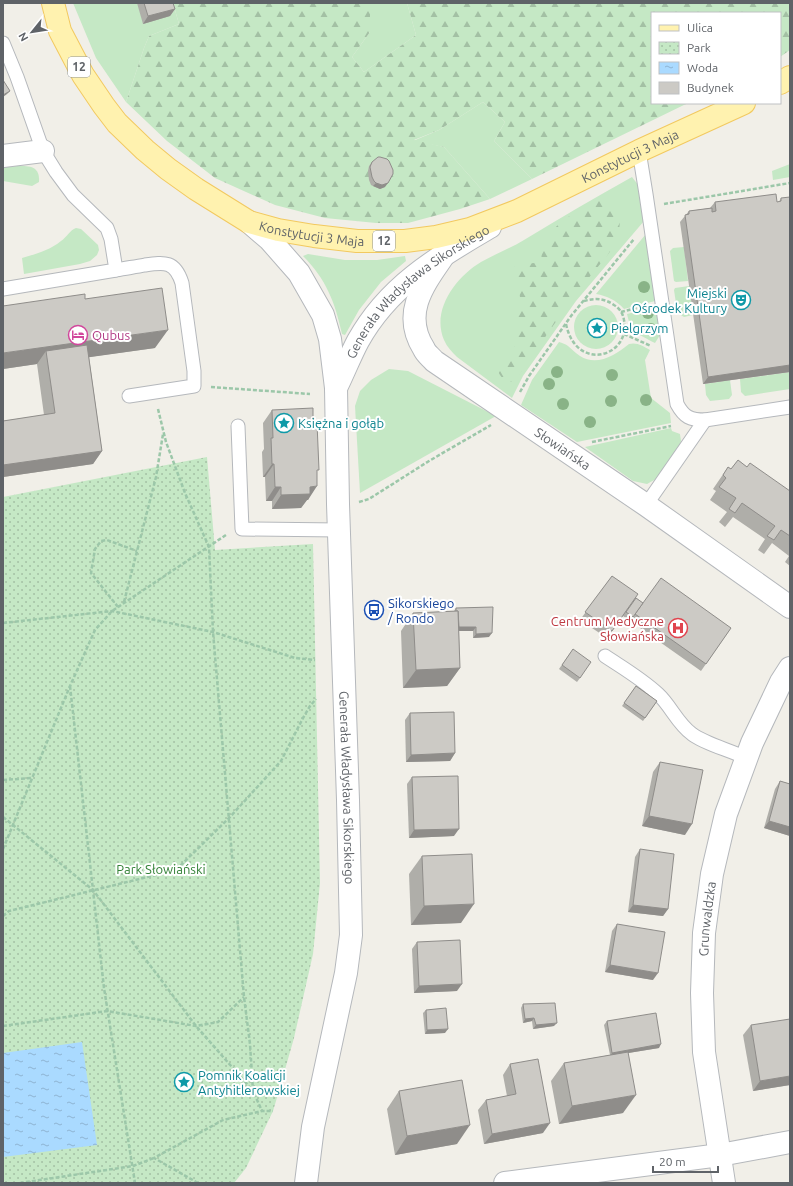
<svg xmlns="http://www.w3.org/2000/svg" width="793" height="1186" font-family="Ubuntu,sans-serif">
<defs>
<pattern id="forest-firs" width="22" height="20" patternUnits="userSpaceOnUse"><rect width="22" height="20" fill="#c5e8c5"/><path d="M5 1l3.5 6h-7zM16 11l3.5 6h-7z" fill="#a3c0a4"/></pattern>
<pattern id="park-dots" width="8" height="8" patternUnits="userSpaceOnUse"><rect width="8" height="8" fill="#c5e8c5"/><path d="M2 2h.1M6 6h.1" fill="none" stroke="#a3c0a4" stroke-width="1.8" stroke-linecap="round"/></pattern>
<pattern id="water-ripples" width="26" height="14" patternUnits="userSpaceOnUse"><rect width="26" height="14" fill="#aadaff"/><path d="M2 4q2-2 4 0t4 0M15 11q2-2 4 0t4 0" fill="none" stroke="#8eb4d2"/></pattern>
</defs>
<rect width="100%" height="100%" fill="#f1efe8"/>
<g fill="#c5e8c5">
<polygon points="73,3 173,3 179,24 149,36 144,48 126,102 96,58"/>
<polygon points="370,3 407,3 416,35 364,72 352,57 370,32"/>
<polygon points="483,102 505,122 494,141 532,179 490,199 444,147 413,141 439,130"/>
<polygon points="790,164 790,177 773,180 772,171"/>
<path d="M18,166C30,166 40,166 39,182L32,186L3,181V167Z"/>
<path d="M632,177L639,186L644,221L576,301L523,376L512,398L457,357C452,352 447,347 444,340C431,310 456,277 481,262C495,254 511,248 524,240C560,218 596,197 632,177Z"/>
<path d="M76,228L81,229L98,245L99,250L97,255L90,261L80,264L24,274L22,258C36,254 50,250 61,241C67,237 70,230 76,228Z"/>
<path d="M646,234L655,301L624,309C616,300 607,296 596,294Z"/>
<polygon points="684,247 688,281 676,282 674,281 670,251 673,248"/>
<path d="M308,254L345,260H377L405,256L406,261L381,282L359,310L345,335L342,334C335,302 326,279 303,256Z"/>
<polygon points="689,286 693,315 684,317 678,313 677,310 674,290 675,288"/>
<circle cx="596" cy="327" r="22"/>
<path d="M656,307L660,335L655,343C638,334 631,333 627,314Z"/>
<path d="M559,342C562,343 566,344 568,346C572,349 575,353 580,356C597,367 615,355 629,344C637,342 643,346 650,350L645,360L651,398L670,413L671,423L577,442L521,405L532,380Z"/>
<polygon points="389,369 408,371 496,416 360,493 355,406 360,391 371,380"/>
<polygon points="790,372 790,389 745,396 741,392 740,379"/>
<polygon points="730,380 732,395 729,399 710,401 706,395 705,384"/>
<polygon points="671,428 672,431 680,434 681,441 680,445 656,479 647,484 633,481 585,447"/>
</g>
<g fill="url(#forest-firs)">
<polygon points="173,3 370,3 370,32 352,57 364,72 416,35 407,3 790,3 790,50 780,57 780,13 652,13 652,103 688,103 532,179 494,141 505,122 483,102 439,130 414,140 444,147 490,199 460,209 408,223 376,223 325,218 275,205 215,178 167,141 126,102 144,48 149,36 179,24"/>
<path d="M599,199C625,195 622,227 615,243C612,250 606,257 601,263C592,274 583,285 574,296C554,324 534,353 514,382C503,382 500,376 496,367L503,365L513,360L520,297L517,282L513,272L514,267C523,262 533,265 541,261C542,258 541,254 542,251C548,224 578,211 599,199Z"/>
</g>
<polygon fill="url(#park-dots)" points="207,457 215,550 313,544 320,883 313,954 294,1038 276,1101 273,1111 246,1168 234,1183 3,1183 3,497"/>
<polygon fill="url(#water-ripples)" points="82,1042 97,1145 3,1157 3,1053"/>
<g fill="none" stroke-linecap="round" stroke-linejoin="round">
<g stroke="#b5b8bc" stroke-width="15">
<g id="service">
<polyline points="3,43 17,77 43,151 56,172 73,195 107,228 111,239 116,270 3,289"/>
<path d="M639,151L646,194L677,404C684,417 690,420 705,420L790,407"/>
<path d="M116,270C126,268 135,267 145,265C165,262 175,261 182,283L194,371V386L129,396"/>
<polyline points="238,426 242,529 339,530"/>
<polyline points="646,505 705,420"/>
<path d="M605,656C623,668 642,679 658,694C671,706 677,723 692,734C705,744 730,750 746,758"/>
</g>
</g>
<g stroke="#b5b8bc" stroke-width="24">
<g id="minor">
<polyline points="3,156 43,151"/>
<path id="s1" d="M444,255C424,284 401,313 424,349C426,354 431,357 434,361L646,505L790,607"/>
<polyline points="505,1183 720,1155 790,1142"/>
<path id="s2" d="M724,1183L704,1052L702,993L704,933L712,874L726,814L752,743L781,682L790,668"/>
</g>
</g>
<g stroke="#b5b8bc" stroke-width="24">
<g id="tertiary">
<path id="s3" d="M249,222L270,240L299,273L323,315L330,339L336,388L338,504L348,800L351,935L346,973L313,1127L306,1183"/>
<path id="s4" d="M336,388C344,372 350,356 358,341C389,285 437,258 490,227"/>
</g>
</g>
<g stroke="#f2c960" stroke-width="24">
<g id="primary">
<path id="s5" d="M53,3L60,31L83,75L104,106L117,123L145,150L168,169L196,189L249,222L278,230L314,236L357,241H405L436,237L470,229L517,211L639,151L744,103"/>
<polyline points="780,83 790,77"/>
</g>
</g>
<g stroke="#9cc7a9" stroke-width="2.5" stroke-dasharray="4 2" stroke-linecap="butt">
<polyline points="664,204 790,183"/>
<polyline points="621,312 645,306"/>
<path d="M566,324C576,373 631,357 624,320C623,313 619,308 614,305C604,298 595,298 584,301"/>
<polyline points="624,334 651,346"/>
<polyline points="211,387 310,394"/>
<polyline points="520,392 529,376 571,316 634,239"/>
<polyline points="158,409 166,442 185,493 209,547 213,632 244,997 250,1044 253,1091 262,1111"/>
<polyline points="592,442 671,426"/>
<polyline points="359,502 369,499 429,461 491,425"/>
<polyline points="124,602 156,477 163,434"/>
<polyline points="118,607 91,573 95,549 101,541 107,540 137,551"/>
<polyline points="3,623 112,611 213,632 295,658 315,660"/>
<polyline points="70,686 104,988 135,1183"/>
<polyline points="3,780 32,778"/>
<polyline points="3,817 93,890 196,1026 253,1091"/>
<polyline points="3,849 70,686 95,630 112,611 226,535"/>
<polyline points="3,916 9,911 176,870 230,817 281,761 303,718 310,706 316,699"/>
<polyline points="3,1026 107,1011 196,1026 218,1022 244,997"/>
<polyline points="20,1183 133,1166 154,1158"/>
<polyline points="198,1183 154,1158 223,1120 262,1111 273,1111"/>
</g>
<use href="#service" stroke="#fff" stroke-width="13"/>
<use href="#minor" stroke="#fff" stroke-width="22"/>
<use href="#tertiary" stroke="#fff" stroke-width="22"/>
<use href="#primary" stroke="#fff2af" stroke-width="22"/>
</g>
<g fill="#89b387">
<circle cx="644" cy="287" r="6"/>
<circle cx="648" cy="313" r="6"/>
<circle cx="651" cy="329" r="6"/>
<circle cx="557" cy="372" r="6"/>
<circle cx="612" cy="375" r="6"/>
<circle cx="549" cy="384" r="6"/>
<circle cx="646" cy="400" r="6"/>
<circle cx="611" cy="401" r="6"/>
<circle cx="563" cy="404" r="6"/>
<circle cx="590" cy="422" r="6"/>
</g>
<g fill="#afaea9">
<polygon points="137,3 173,3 175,9 170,16 143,24"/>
<polygon points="372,162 385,187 380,189 373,186 371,185 369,180 368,171 369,166"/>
<polygon points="781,198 790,372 703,384 680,222 689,211 710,208 715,202 779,202"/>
<polygon points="85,299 155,348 89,357 102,451 93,464 3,477 3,421 44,415 37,364 3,369"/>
<polygon points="272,410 317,473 308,500 307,500 301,508 272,509 272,501 266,501 265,477 263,477 262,452 264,449 263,423"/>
<polygon points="738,460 747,467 790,491 790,566 785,562 789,556 772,543 764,554 758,550 765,539 733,517 725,527 719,522 727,512 710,500 716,491 713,489 728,467 731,469"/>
<polygon points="612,576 636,598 643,603 731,628 701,671 623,616 607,638 580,620"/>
<polygon points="456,608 489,637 473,638 473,631 459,631 460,668 447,686 403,688 401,631 413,613 454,611"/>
<polygon points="573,649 580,678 577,682 559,669"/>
<polygon points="636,686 657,701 643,721 622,706"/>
<polygon points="410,713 455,753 450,761 406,762 405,720"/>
<polygon points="660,762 685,835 642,826 653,772"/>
<polygon points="412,777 454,836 409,838 407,784"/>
<polygon points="780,781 790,784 790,836 764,828 775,789"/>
<polygon points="640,849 668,909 663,916 628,912 635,857"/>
<polygon points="422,856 461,923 411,925 409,874"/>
<polygon points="617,924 653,980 605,972 612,931"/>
<polygon points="417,942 457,991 414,993 412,949"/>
<polygon points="523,1004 554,1026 533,1029 532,1021 523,1023 521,1008"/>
<polygon points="426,1010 445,1033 425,1034 423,1013"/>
<polygon points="607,1021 659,1048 628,1053 623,1113 559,1124 551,1081 564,1063 610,1055 604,1025"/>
<polygon points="751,1025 790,1085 753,1091 743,1035"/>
<polygon points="510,1064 543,1133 484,1144 478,1110 486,1100 507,1096 503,1075"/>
<polygon points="399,1091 457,1144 395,1155 387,1109"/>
</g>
<g fill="#8f8d8a">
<polygon points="175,9 170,16 143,24 148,16"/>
<polygon points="10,91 7,94 3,97 3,95"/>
<polygon points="376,183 388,183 385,187 380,189 373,186"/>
<polygon points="168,330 155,348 48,363 46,351 37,364 3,369 3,353"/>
<polygon points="790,365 790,372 703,384 708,377"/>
<polygon points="102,451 93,464 3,477 3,465"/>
<polygon points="272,464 274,464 265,477 263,477"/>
<polygon points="317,486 308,500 307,500 301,508 272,509 281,495 310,487"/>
<polygon points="275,487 281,487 272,501 266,501"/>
<polygon points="456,627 476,627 473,631 454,631"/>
<polygon points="492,633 489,637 473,638 476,634"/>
<polygon points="460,668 447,686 403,688 416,670"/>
<polygon points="455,753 450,761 406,762 411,755"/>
<polygon points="649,816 692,824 685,835 642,826"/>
<polygon points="769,821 790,827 790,836 764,828"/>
<polygon points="459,829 454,836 409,838 414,830"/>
<polygon points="474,904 461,923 411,925 424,906"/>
<polygon points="633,905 668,909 663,916 628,912"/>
<polygon points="610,965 658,973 653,980 605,972"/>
<polygon points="462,984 457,991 414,993 419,986"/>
<polygon points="534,1018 532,1021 523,1023 525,1019"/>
<polygon points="557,1023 554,1026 533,1029 536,1025"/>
<polygon points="448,1029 445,1033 425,1034 427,1030"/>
<polygon points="661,1044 659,1048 610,1056 612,1053"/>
<polygon points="790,1076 790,1085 753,1091 760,1081"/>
<polygon points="636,1095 623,1113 559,1124 572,1106"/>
<polygon points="550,1123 543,1133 484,1144 492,1134"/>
<polygon points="470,1125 457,1144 395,1155 407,1136"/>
</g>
<g fill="#cccac5" stroke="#8f8d8a">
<polygon points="144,3 173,3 175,9 148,16"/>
<polygon points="3,80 10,91 3,95"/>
<polygon points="378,157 380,157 387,159 389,161 393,170 393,174 388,183 382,185 376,183 374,181 372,177 370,167 372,162"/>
<polygon points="776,194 777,202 781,201 781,198 790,197 790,365 708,377 685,215 689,214 689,211 712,208 712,212 716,211 715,202"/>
<polygon points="162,288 168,330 3,353 3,306 85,294 85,299"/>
<polygon points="87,345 102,451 3,465 3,421 55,413 46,351"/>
<polygon points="313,408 313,423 317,423 319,470 317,470 317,486 310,487 310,494 281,495 281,487 275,487 274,464 272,464 271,438 273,438 272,410"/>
<polygon points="738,460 747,467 750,463 790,491 790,536 781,530 774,540 767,536 775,526 742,503 735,513 729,509 736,498 719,487 726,478 723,475 728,467 731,469"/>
<polygon points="612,576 638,594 612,631 585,612"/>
<polygon points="661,578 731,628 706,664 635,614"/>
<polygon points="636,598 643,603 633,617 626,612"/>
<polygon points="493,607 492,633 476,634 476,627 459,627 458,611 456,611 456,608"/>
<polygon points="458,611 460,668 416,670 413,613"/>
<polygon points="573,649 591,662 580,678 562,665"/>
<polygon points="636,686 657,701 645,718 624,703"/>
<polygon points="454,712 455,753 411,755 410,713"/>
<polygon points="660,762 703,770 692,824 649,816"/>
<polygon points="458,776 459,829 414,830 412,777"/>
<polygon points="780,781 790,784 790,827 769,821"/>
<polygon points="640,849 674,854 668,909 633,905"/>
<polygon points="472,854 474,904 424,906 422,856"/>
<polygon points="617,924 665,932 658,973 610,965"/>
<polygon points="460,940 462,984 419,986 417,942"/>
<polygon points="555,1003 557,1023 536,1025 534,1018 525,1019 523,1004"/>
<polygon points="446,1008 448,1029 427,1030 426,1010"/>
<polygon points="656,1013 661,1044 612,1053 607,1021"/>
<polygon points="790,1019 790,1076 760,1081 751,1025"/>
<polygon points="628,1052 636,1095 572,1106 564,1063"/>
<polygon points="538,1059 550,1123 492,1134 486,1100 516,1094 510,1064"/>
<polygon points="462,1080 470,1125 407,1136 399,1091"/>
</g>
<defs>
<g id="theatre-ring" transform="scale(1)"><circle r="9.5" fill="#fff" stroke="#0f9aa8" stroke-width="1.5"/><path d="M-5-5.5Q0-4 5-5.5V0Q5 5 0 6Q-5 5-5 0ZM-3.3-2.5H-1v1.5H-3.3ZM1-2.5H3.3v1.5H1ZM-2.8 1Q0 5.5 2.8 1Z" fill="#0f9aa8"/></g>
<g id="sight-ring" transform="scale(1)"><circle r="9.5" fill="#fff" stroke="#0f9aa8" stroke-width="1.5"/><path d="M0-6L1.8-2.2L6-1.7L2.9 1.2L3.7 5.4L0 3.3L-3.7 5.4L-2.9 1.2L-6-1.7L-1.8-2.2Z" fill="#0f9aa8"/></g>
<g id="hotel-ring" transform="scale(1)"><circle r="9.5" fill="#fff" stroke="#d1479c" stroke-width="1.5"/><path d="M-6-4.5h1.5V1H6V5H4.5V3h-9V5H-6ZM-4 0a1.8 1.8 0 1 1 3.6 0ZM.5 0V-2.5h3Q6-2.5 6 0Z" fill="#d1479c"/></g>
<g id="bus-ring" transform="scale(1)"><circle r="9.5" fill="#fff" stroke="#1a4fb4" stroke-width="1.5"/><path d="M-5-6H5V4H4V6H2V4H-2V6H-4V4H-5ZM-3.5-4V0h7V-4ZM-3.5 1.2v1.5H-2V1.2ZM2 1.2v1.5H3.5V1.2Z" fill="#1a4fb4"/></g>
<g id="hospital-ring" transform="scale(1)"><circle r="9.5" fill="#fff" stroke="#e0444e" stroke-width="1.5"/><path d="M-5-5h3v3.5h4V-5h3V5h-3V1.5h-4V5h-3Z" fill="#e0444e"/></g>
</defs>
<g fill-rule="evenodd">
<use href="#theatre-ring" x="741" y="300"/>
<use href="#sight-ring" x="597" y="328"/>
<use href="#hotel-ring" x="78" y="335"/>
<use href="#sight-ring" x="284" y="423"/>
<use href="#bus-ring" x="374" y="610"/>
<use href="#hospital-ring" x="678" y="628"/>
<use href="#sight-ring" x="184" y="1082"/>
</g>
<g text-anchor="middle" stroke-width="4" stroke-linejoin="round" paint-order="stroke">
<g fill="#fff" stroke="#8f9295" stroke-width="1">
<rect x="68" y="57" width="22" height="20" rx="3"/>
<rect x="373" y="231" width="22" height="20" rx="3"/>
</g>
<g font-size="12" font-weight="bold" fill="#5f6368">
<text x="79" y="71">12</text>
<text x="384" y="245">12</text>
</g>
<g font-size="13" fill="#5f6368" stroke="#fff">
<text dy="5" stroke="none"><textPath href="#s5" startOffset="703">Konstytucji 3 Maja</textPath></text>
<text dy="5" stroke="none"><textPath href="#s5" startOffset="367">Konstytucji 3 Maja</textPath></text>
<text dy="5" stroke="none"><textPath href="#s4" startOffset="130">Generała Władysława Sikorskiego</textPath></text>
<text dy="5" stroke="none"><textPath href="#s1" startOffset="275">Słowiańska</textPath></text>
<text dy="5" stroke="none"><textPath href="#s3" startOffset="594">Generała Władysława Sikorskiego</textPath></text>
<text dy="5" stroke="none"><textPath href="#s2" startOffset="266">Grunwaldzka</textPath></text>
</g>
<g font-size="13" fill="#0d838f" stroke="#fff" text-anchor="start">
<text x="727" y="298" text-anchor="end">Miejski<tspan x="727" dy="15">Ośrodek Kultury</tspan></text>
<text x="611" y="333">Pielgrzym</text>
<text x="298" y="428">Księżna i gołąb</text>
<text x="198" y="1080">Pomnik Koalicji<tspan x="198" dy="15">Antyhitlerowskiej</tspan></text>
</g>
<g font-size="13" fill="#b23c85" stroke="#fff" text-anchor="start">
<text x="92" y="340">Qubus</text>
</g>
<g font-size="13" fill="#164399" stroke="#fff" text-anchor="start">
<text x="388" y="608">Sikorskiego<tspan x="388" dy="15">/ Rondo</tspan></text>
</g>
<g font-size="13" fill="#be3a42" stroke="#fff" text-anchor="end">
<text x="664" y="626">Centrum Medyczne<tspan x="664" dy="15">Słowiańska</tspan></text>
</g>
<g font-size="13" fill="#348238" stroke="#fff">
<text x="161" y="874">Park Słowiański</text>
</g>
</g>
<rect width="793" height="1186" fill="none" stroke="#5f6368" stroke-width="8"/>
<rect x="651" y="12" width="130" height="92" fill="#ffffff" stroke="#bfc1c3"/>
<rect x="659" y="25" width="20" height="6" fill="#fff2af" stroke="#bfc1c3"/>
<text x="687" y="32" font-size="12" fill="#5f6368">Ulica</text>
<rect x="659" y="42" width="20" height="12" fill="url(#park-dots)" stroke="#bfc1c3"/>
<text x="687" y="52" font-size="12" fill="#5f6368">Park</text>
<rect x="659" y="62" width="20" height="12" fill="url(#water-ripples)" stroke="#bfc1c3"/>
<text x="687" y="72" font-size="12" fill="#5f6368">Woda</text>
<rect x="659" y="82" width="20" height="12" fill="#cccac5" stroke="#bfc1c3"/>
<text x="687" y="92" font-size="12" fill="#5f6368">Budynek</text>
<g transform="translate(32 32) rotate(240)" stroke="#ffffff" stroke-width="3" paint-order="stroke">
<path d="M0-3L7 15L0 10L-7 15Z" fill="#5f6368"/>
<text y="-6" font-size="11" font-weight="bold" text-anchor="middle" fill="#5f6368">N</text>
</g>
<path d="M653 1166v6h65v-6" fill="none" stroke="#5f6368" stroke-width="2"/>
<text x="659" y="1166" font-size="12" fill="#5f6368" stroke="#ffffff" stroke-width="3" paint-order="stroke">20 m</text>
</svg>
